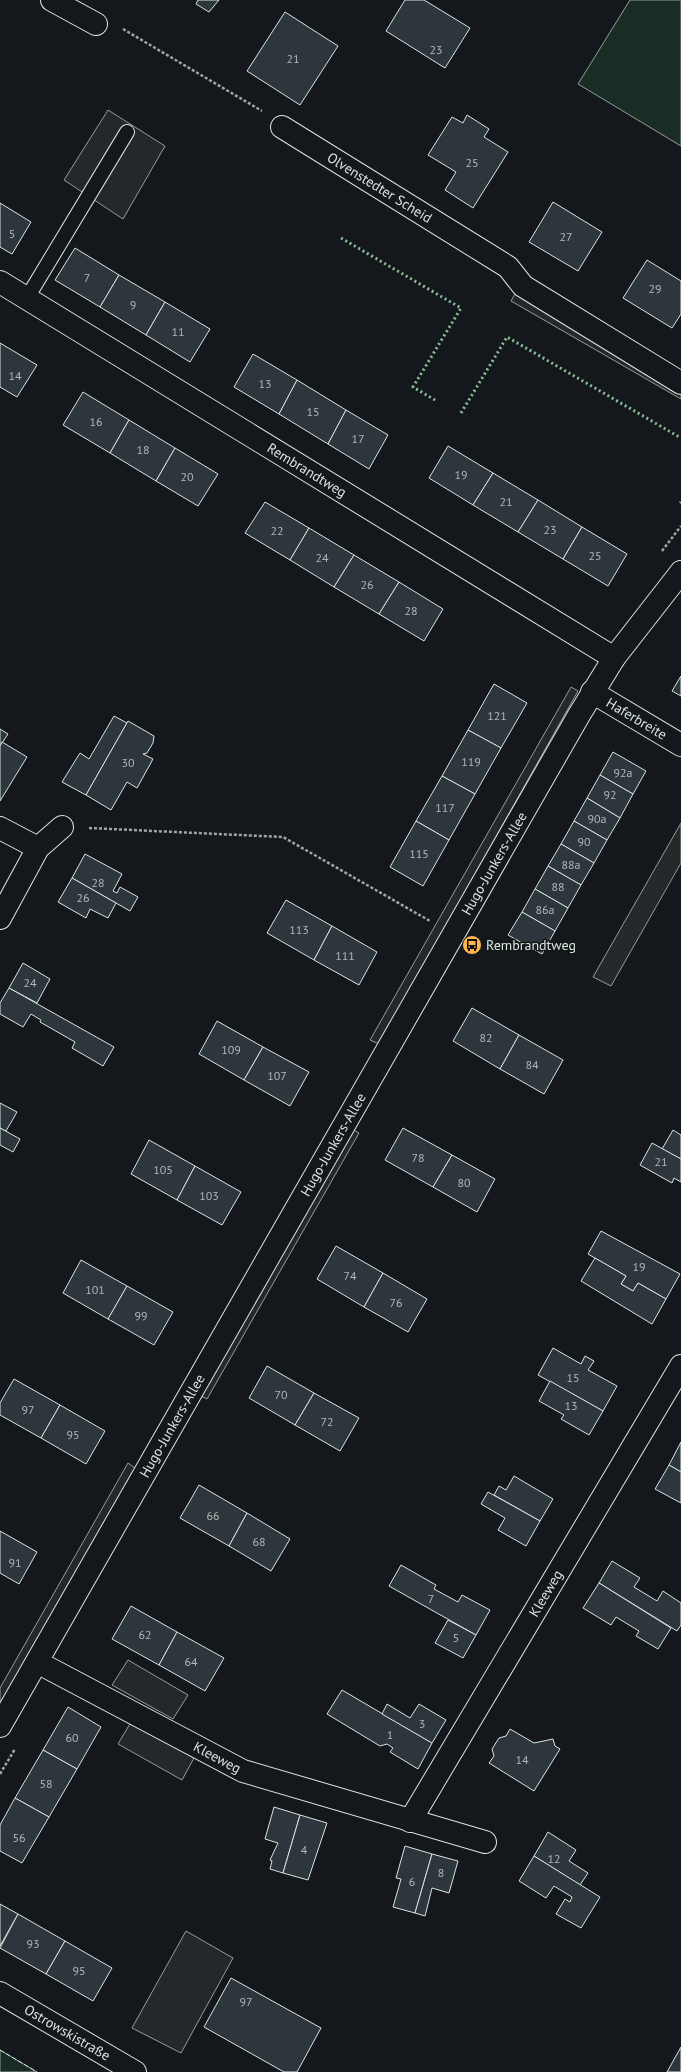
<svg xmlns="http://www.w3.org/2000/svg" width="681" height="2072" font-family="'PT Sans',sans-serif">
<rect width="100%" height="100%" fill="#14181c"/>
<g fill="#1a2d24" stroke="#939e99">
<polygon points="630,0 681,0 681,146 578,84"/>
<polygon points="0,2050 37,2072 0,2072"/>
</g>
<g fill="#24282b" stroke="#939e99">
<polygon points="108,110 165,146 123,219 64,180"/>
<polygon points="516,292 681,390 681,399 511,301"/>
<polygon points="571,687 578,691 379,1044 370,1040"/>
<polygon points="681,823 681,863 611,986 593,977"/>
<polygon points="352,1129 359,1133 207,1399 199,1395"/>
<polygon points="128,1463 135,1468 0,1706 0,1688"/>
<polygon points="128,1660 188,1695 173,1719 112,1685"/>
<polygon points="131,1722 194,1758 182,1780 118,1744"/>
<polygon points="186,1931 233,1958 181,2053 132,2028"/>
</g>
<g fill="#2c363c" stroke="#d8e6dc">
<polygon points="198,0 219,0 209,12 196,4"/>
<polygon points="405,0 424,0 470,28 445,68 386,31"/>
<polygon points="285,12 338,46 300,105 247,71"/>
<polygon points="467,115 489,129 484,137 508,152 473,208 445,190 456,172 428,155 452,117 463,123"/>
<polygon points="553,202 602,232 578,271 529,242"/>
<polygon points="0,203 31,222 12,254 0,247"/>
<polygon points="75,248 119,275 100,307 55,280"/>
<polygon points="647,260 681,281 681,314 672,328 623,298"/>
<polygon points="119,275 165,302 146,335 100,307"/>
<polygon points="165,302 210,329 190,362 146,335"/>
<polygon points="0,343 37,365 17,397 0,387"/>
<polygon points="253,354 297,380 279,414 234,387"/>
<polygon points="297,380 346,410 328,444 279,414"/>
<polygon points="83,392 129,420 110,453 63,425"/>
<polygon points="346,410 388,435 369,469 328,444"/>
<polygon points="129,420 175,448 156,481 110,453"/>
<polygon points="448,446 493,473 473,505 429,478"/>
<polygon points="175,448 218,474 198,506 156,481"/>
<polygon points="493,473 538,500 518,532 473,505"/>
<polygon points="538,500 582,527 563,559 518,532"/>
<polygon points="265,502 309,528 290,560 245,533"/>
<polygon points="582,527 627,554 608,586 563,559"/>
<polygon points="309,528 354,555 334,587 290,560"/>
<polygon points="354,555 399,582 379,614 334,587"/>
<polygon points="399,582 443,609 424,641 379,614"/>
<polygon points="681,676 681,696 672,691"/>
<polygon points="494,684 527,703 501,748 468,730"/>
<polygon points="114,716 127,723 86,795 62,782 80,753 89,759"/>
<polygon points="128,721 154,736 153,743 147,753 143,754 153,759 137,788 127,782 111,810 86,795"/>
<polygon points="0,729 8,734 0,746"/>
<polygon points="468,730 501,748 475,794 442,776"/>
<polygon points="2,742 27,757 0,801 0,746"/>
<polygon points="613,752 646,771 633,794 600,775"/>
<polygon points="600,775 633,794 620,818 587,798"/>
<polygon points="442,776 475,794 449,840 416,821"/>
<polygon points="587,798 620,818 607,840 574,821"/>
<polygon points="416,821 449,840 423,886 390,867"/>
<polygon points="574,821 607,840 594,863 561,844"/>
<polygon points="561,844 594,863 581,885 548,866"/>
<polygon points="85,854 122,874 113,891 117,893 120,887 138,897 130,911 72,878"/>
<polygon points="548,866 581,885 568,908 535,889"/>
<polygon points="72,878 116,903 108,918 90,909 86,918 58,902"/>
<polygon points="535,889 568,908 555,931 522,912"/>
<polygon points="286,900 332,926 314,960 267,933"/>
<polygon points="522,912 555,931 542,954 508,935"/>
<polygon points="332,926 377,952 359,985 314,960"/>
<polygon points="23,963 50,979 37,1003 9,988"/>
<polygon points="9,988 114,1047 103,1066 72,1048 75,1042 40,1022 41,1020 31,1014 23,1027 0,1014 0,1003"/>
<polygon points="472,1008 519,1035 500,1069 453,1041"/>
<polygon points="217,1021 263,1047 244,1080 199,1054"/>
<polygon points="519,1035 563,1060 544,1094 500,1069"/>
<polygon points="263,1047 309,1072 290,1106 244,1080"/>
<polygon points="0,1103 17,1112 6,1131 0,1128"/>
<polygon points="0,1128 20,1139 13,1152 0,1145"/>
<polygon points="403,1128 452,1155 433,1187 385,1160"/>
<polygon points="673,1130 681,1135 681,1159 662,1149"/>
<polygon points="149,1140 195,1166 177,1200 131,1174"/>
<polygon points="652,1143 681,1159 681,1182 674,1178 672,1183 640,1165"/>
<polygon points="452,1155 495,1179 477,1212 433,1187"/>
<polygon points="195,1166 241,1192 222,1225 177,1200"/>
<polygon points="601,1231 680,1274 666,1299 638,1283 633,1291 621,1284 626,1276 588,1254"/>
<polygon points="336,1246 383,1273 364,1307 317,1279"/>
<polygon points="595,1258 626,1276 621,1284 633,1291 638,1283 666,1299 652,1324 581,1281"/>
<polygon points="81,1260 127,1286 108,1319 63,1293"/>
<polygon points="383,1273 427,1299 408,1332 364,1307"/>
<polygon points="127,1286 173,1312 154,1345 108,1319"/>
<polygon points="553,1348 581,1364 585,1356 594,1361 588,1370 617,1386 603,1411 538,1375"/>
<polygon points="267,1366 314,1393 295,1425 249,1398"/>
<polygon points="14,1379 60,1405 41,1438 0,1415 0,1403"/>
<polygon points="550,1381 603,1411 589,1435 561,1419 564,1415 539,1401"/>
<polygon points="314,1393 359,1418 340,1451 295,1425"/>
<polygon points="60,1405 105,1431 86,1464 41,1438"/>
<polygon points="681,1442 681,1472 669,1465"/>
<polygon points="669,1465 681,1472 681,1503 655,1489"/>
<polygon points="514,1476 553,1499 540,1521 494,1495 499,1486 506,1490"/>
<polygon points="199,1485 247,1513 229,1546 180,1518"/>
<polygon points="488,1492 540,1521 526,1546 498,1530 505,1518 481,1504"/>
<polygon points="247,1513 290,1539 271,1571 229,1546"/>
<polygon points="0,1531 37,1552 19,1584 0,1573"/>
<polygon points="612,1561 640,1578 634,1587 657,1601 663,1591 681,1603 681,1625 677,1631 599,1583"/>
<polygon points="401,1565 436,1585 434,1589 458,1602 462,1595 490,1610 476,1635 389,1586"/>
<polygon points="599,1583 671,1628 658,1649 636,1636 639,1631 616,1617 611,1625 583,1608"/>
<polygon points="131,1606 177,1632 159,1665 112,1639"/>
<polygon points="448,1620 476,1635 463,1658 435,1643"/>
<polygon points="177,1632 224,1658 205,1691 159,1665"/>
<polygon points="342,1690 432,1743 418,1769 390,1752 393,1748 387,1744 380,1746 327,1714"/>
<polygon points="387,1704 410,1718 419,1704 446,1720 432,1743 382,1714"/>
<polygon points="68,1707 101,1727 77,1769 43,1750"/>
<polygon points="510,1729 534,1743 553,1739 555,1746 560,1749 534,1791 489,1763 494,1756 492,1749 499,1738 506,1736"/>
<polygon points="43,1750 77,1769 49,1817 15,1798"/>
<polygon points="15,1798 49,1817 22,1863 0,1851 0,1825"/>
<polygon points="274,1807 300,1815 283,1873 270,1869 272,1861 270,1860 278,1843 265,1839"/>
<polygon points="300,1815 327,1823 308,1880 283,1873"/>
<polygon points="548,1832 576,1850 569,1861 588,1873 580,1885 534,1856"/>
<polygon points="405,1846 432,1854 415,1913 393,1907 401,1879 396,1878"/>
<polygon points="432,1854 458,1861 449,1893 432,1888 425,1916 415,1913"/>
<polygon points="534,1856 600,1897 581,1928 556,1914 565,1899 570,1902 572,1897 554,1886 546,1898 519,1881"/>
<polygon points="0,1904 18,1914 0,1946"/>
<polygon points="18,1914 65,1941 46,1974 0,1948"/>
<polygon points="65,1941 112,1968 93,2001 46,1974"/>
<polygon points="231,1978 321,2028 297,2072 284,2072 204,2027"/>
<polygon points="681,2047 681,2072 667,2072"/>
</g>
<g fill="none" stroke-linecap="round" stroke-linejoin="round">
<g stroke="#d8e6dc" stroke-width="16">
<polyline id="lane" points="27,298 127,132"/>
</g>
<g stroke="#d8e6dc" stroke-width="24">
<g id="street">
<polyline points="52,0 96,24"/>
<path id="s1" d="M282,127L508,267L523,286L681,383"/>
<path id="s2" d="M0,282L614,658"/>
<path id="s3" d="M592,692L681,745"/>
<polyline points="0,828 38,848"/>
<polyline points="0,918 38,848 62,827"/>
<path id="s4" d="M37,1662L243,1771L485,1842"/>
<path id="s5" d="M0,1726L579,715L614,658L681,572"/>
<path id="s6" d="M410,1821L681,1366"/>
<path id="s7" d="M0,1993L135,2072"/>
</g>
</g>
<g stroke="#9da8a2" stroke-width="2.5" stroke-dasharray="3 2" stroke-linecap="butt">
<polyline points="123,29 262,111"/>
<polyline points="662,551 681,526"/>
<polyline points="89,828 283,837 430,921"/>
<polyline points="0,1774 15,1749"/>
</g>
<use href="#lane" stroke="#14181c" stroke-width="14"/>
<use href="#street" stroke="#14181c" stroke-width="22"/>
<g stroke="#8ac095" stroke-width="3" stroke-dasharray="2 3" stroke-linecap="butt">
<polyline points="341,238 461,308 413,387 435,400"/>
<polyline points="461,413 507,337 681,438"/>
<polyline points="680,503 681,502"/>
</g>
<polyline stroke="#d8e6dc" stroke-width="1" stroke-dasharray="5 2" stroke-linecap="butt" points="0,2050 37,2072"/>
</g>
<defs>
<g id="bus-disc" transform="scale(1)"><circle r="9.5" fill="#ffb74d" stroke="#14181c"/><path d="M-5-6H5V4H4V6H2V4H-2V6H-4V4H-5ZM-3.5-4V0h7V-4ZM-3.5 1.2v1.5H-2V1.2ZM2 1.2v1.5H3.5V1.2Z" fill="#111"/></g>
</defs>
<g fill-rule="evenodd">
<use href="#bus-disc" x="472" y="945"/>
</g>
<g text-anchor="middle" stroke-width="3" stroke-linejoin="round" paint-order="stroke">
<g font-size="12" fill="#adbab4">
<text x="436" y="54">23</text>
<text x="293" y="63">21</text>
<text x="472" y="167">25</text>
<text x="12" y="238">5</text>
<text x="566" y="241">27</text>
<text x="87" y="282">7</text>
<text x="655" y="293">29</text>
<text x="133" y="309">9</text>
<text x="178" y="336">11</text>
<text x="15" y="380">14</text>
<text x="265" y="388">13</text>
<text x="313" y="416">15</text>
<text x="96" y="426">16</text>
<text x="358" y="443">17</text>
<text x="143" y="454">18</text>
<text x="461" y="479">19</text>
<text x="187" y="481">20</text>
<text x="506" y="506">21</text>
<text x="550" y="534">23</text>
<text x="277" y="535">22</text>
<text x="595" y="560">25</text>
<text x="322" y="562">24</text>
<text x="367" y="589">26</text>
<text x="411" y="615">28</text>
<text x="497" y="720">121</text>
<text x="471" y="766">119</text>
<text x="128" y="767">30</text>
<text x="623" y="777">92a</text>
<text x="610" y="799">92</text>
<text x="445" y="812">117</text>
<text x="597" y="823">90a</text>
<text x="584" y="846">90</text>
<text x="419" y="858">115</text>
<text x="571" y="869">88a</text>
<text x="98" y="887">28</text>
<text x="558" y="891">88</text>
<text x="83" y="902">26</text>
<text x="545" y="914">86a</text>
<text x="299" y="934">113</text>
<text x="345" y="960">111</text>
<text x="30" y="987">24</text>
<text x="486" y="1042">82</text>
<text x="231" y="1054">109</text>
<text x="532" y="1069">84</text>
<text x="277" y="1080">107</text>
<text x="418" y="1162">78</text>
<text x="661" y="1166">21</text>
<text x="163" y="1174">105</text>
<text x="464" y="1187">80</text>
<text x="209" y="1200">103</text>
<text x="639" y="1271">19</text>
<text x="350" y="1280">74</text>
<text x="95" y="1294">101</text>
<text x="396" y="1307">76</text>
<text x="141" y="1320">99</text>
<text x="573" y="1382">15</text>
<text x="281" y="1399">70</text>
<text x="571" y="1410">13</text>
<text x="28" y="1414">97</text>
<text x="327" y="1426">72</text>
<text x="73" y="1439">95</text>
<text x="213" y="1520">66</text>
<text x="259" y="1546">68</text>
<text x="15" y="1567">91</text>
<text x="431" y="1603">7</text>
<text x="145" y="1639">62</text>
<text x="456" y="1642">5</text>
<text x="191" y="1666">64</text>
<text x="422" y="1728">3</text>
<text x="390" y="1739">1</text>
<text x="72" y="1742">60</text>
<text x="522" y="1764">14</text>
<text x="46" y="1788">58</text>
<text x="19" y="1842">56</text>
<text x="304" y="1854">4</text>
<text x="554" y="1863">12</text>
<text x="441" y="1877">8</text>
<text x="412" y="1886">6</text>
<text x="33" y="1948">93</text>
<text x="79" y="1975">95</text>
<text x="246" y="2006">97</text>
</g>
<g font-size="14" fill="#d8e6dc" stroke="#14181c">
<text dy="5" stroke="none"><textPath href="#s1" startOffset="115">Olvenstedter Scheid</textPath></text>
<text dy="5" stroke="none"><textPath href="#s2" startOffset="360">Rembrandtweg</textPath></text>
<text dy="5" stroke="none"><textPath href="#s3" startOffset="52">Haferbreite</textPath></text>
<text dy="5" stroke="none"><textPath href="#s5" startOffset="994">Hugo-Junkers-Allee</textPath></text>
<text dy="5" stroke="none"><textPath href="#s5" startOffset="670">Hugo-Junkers-Allee</textPath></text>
<text dy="5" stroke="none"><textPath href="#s5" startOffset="346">Hugo-Junkers-Allee</textPath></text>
<text dy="5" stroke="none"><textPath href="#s6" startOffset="265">Kleeweg</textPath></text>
<text dy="5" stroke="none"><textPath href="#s4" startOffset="204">Kleeweg</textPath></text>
<text dy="5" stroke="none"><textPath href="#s7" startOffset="78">Ostrowskistraße</textPath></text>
</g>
<g font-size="14" fill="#d8e6dc" stroke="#14181c" text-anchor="start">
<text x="486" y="950">Rembrandtweg</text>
</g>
</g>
</svg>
